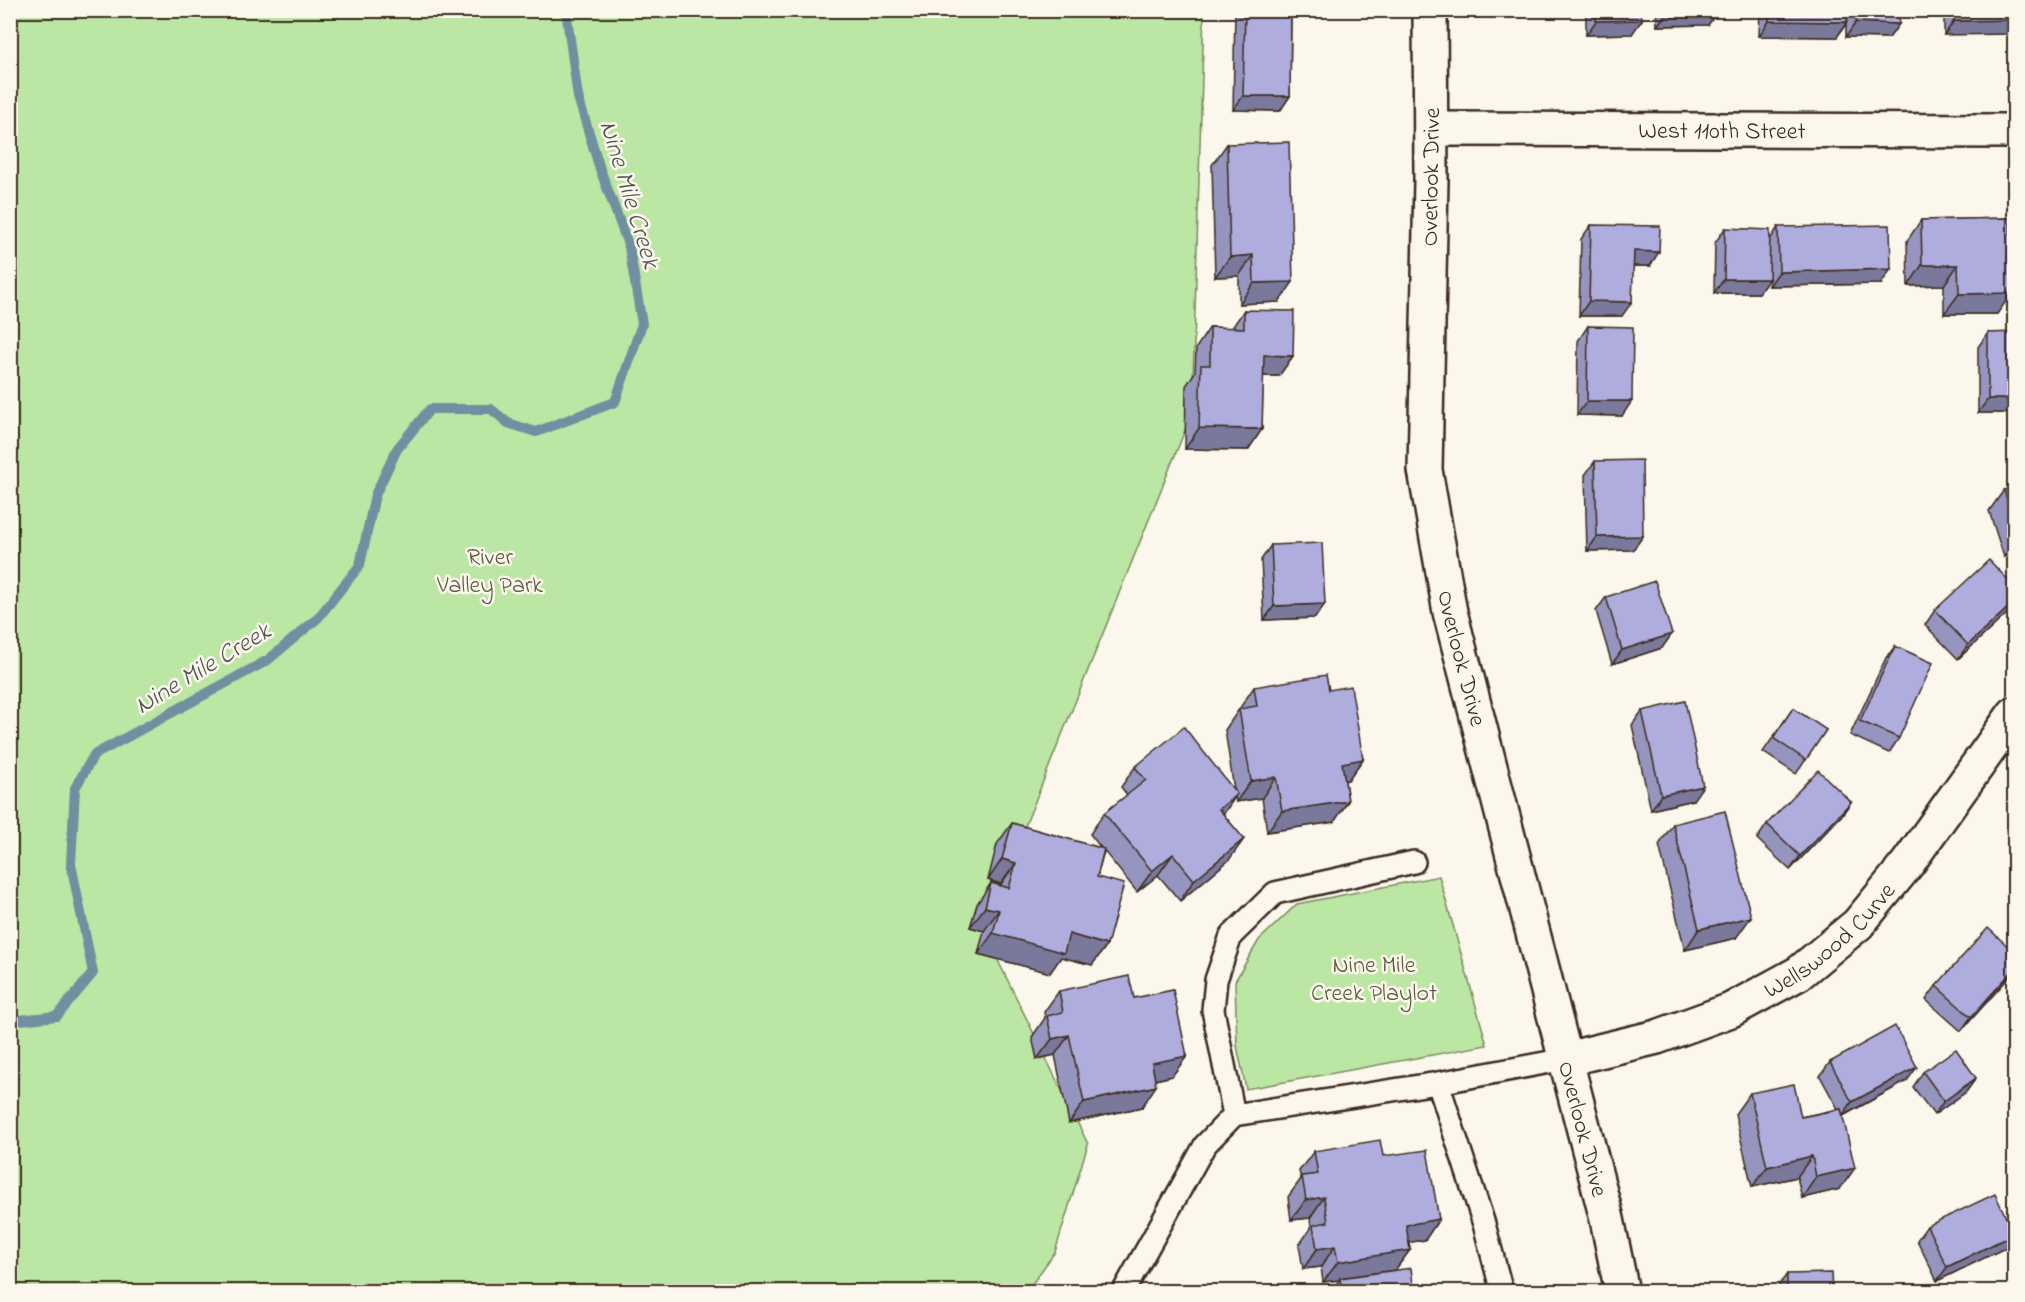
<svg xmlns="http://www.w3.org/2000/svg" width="2025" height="1302" font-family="'Indie Flower',sans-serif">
<rect width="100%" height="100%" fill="#fbf7ec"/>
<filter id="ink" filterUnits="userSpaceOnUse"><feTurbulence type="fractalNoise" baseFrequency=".0167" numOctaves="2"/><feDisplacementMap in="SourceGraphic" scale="12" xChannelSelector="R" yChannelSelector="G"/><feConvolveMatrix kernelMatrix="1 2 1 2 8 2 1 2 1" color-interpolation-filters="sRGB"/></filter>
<g filter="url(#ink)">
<g fill="#bbe6a3" stroke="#7b8860" stroke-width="1.5">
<polygon points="10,11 1204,11 1192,413 983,930 1088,1144 1055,1252 1027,1291 11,1291"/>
<polygon points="1439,876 1487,1045 1246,1089 1237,1046 1235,981 1259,940 1297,904"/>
</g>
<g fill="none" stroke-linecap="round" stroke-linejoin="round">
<polyline stroke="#718fa0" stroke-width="10" points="10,1021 57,1016 93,973 71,864 75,788 94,755 268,660 318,618 360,565 375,495 397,449 430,409 491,409 508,423 536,432 615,402 642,324 629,247 600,169 578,97 566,10"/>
<g stroke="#3b2a1e" stroke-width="26">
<g id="service">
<polyline points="1438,1083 1484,1224 1502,1292"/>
<polyline points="1234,1115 1213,1010 1216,980 1231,936 1275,893 1414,862"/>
<polyline points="1123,1292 1205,1145 1234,1115 1438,1083 1566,1059"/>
</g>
</g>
<g stroke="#3b2a1e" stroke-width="38">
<g id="minor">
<path id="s1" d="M1430,10L1431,180L1425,470L1450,612L1607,1219L1622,1292"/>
<path id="s2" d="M1431,129L2014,131"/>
<path id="s3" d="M1566,1059L1657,1037L1731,1010L1799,973L1858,924L1908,863L2014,714"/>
</g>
</g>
<use href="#service" stroke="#fbf7ec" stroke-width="21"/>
<use href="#minor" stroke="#fbf7ec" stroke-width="33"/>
</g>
<g fill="#9695bf" stroke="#3b2a1e" stroke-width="1.5">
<polygon points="1235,10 1291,10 1290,96 1280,111 1233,110"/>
<polygon points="1586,10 1641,10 1632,34 1586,35"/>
<polygon points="1656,10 1718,10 1708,25 1657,26"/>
<polygon points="1760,10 1899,10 1899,24 1889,38 1846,37 1846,24 1837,37 1759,36"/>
<polygon points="1944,10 2014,10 1944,35"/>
<polygon points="1227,144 1279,302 1239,304 1239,276 1215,277 1212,165"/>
<polygon points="2010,218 1997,314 1944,314 1944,285 1908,286 1907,241 1921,220"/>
<polygon points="1591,225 1650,266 1633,266 1622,316 1579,316 1581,239"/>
<polygon points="1778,227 1881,284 1769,286 1769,278 1759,293 1714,293 1715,243 1725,228 1770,240"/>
<polygon points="1244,310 1293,356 1279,376 1263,376 1262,429 1248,450 1185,449 1186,386 1195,372 1196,348 1210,327 1232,328"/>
<polygon points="1588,326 1622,416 1577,415 1578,341"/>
<polygon points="1988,333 2014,413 1978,413 1978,347"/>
<polygon points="1595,461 1643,536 1633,550 1587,551 1585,475"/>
<polygon points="2014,487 2014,553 2004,557 1989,511 2004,490"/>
<polygon points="1271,545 1315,618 1264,620 1261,560"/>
<polygon points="1606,597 1662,648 1612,664 1596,611"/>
<polygon points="2012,609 1958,659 1925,625 1935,610"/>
<polygon points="1895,646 1899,738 1889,753 1850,735 1885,660"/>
<polygon points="1254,687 1329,690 1363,759 1348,780 1345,780 1348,801 1334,822 1267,832 1262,798 1236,802 1235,797 1223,814 1229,860 1180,901 1158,875 1137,892 1104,851 1097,877 1107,945 1092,965 1061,957 1050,973 978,954 984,931 970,927 977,904 991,883 1001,886 1001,884 988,880 997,844 1012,823 1101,848 1090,834 1104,813 1127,795 1121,787 1135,767 1234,790 1225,730"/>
<polygon points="1793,708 1826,730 1796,774 1763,752"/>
<polygon points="1642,711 1693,800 1651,810 1632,725"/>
<polygon points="1851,802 1841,816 1790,870 1757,839 1767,824"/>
<polygon points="1673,824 1736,938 1685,950 1659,845"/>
<polygon points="2014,890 2014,898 2011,896"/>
<polygon points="2014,952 2014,971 1961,1031 1926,1000 1936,986"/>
<polygon points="1059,991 1134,998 1187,1056 1172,1076 1155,1080 1142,1107 1069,1123 1055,1055 1037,1059 1032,1037 1045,1018 1044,1012"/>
<polygon points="1830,1062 1907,1081 1843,1116 1840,1189 1802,1198 1797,1177 1752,1187 1735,1114 1750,1093 1801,1117 1838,1109 1820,1076"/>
<polygon points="1923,1072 1976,1078 1966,1092 1934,1115 1913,1087"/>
<polygon points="1314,1151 1383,1156 1439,1219 1425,1240 1409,1242 1410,1250 1395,1270 1414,1292 1331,1292 1339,1280 1323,1282 1321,1267 1303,1269 1299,1245 1311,1228 1310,1218 1291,1220 1288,1197 1301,1179 1299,1171"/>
<polygon points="1927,1226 2014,1234 2005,1248 1937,1281 1917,1240"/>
<polygon points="1787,1274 1832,1292 1777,1292 1777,1288"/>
</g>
<g fill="#7a799b" stroke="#3b2a1e" stroke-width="1.5">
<polygon points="1718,11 1708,25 1657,26 1667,12"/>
<polygon points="1642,20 1632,34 1586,35 1596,21"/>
<polygon points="2014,20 2014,34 1944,35 1954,21"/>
<polygon points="1769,21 1847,22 1837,37 1759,36"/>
<polygon points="1856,22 1899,24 1889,38 1846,37"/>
<polygon points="1243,96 1290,96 1280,111 1233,110"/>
<polygon points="1634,251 1659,252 1650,266 1624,266"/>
<polygon points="1253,255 1239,276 1215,277 1230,257"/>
<polygon points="1922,265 1958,265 1944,285 1908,286"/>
<polygon points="1891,269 1881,284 1769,286 1779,272"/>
<polygon points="1724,279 1769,279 1759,293 1714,293"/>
<polygon points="1293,282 1279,302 1239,304 1254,283"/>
<polygon points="2012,293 1997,314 1944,314 1959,294"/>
<polygon points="1589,301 1632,302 1622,316 1579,316"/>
<polygon points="1264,355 1293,356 1279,376 1249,376"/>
<polygon points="1988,399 2014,399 2014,413 1978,413"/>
<polygon points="1587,401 1632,401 1622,416 1577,415"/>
<polygon points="1199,428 1262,429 1248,450 1185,449"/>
<polygon points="1643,536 1633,550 1587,551 1597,537"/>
<polygon points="2014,542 2014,553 2004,557"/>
<polygon points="2014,602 2014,605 2012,609 1958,659 1968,645"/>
<polygon points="1325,604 1315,618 1264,620 1274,606"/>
<polygon points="1672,634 1662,648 1612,664 1622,650"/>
<polygon points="1363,759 1348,780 1328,783 1342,763"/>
<polygon points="1276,777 1262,798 1236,802 1251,781"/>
<polygon points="1703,786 1693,800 1651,810 1661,795"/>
<polygon points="1237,794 1223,815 1219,809"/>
<polygon points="1348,801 1334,822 1267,832 1282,811"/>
<polygon points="1851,802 1841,816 1790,870 1800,856"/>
<polygon points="1244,839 1229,860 1180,901 1194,880"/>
<polygon points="1173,854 1158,875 1137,892 1152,871"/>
<polygon points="1002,859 1016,863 1001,884 988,880"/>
<polygon points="985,907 999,910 984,931 970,927"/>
<polygon points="1751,917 1736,938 1685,950 1699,929"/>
<polygon points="993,933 1069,934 1107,945 1092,965 1061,957 1050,973 978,954"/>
<polygon points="2014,969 2014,971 2013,973 1961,1031 1971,1017"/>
<polygon points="1069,1035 1055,1055 1037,1059 1052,1039"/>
<polygon points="1187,1056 1172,1076 1137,1084 1152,1063"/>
<polygon points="1917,1067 1907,1081 1842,1116 1852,1102"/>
<polygon points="1976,1078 1966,1092 1934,1115 1944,1101"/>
<polygon points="1156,1086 1142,1107 1069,1123 1084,1102"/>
<polygon points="1812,1156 1797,1177 1752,1187 1767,1167"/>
<polygon points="1855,1168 1840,1189 1802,1198 1816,1177"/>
<polygon points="1324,1197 1310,1218 1291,1220 1306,1200"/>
<polygon points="1439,1219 1425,1240 1391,1245 1406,1225"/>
<polygon points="2014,1234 2005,1248 1937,1281 1947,1267"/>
<polygon points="1335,1246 1321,1267 1303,1269 1317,1249"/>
<polygon points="1410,1250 1395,1270 1340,1278 1339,1280 1323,1282 1338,1262"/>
</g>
<g fill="#afadde" stroke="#3b2a1e" stroke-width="1.5">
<polygon points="1245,10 1291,10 1290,96 1243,96"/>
<polygon points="1596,10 1641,10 1642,20 1596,21"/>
<polygon points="1667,10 1718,10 1718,11 1667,12"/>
<polygon points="1769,10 1847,10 1847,22 1769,21"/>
<polygon points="1856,10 1899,10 1899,24 1856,22"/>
<polygon points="1954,10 2014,10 2014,20 1954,21"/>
<polygon points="1289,142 1293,282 1254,283 1253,255 1230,257 1227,144"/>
<polygon points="2010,218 2012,293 1959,294 1958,265 1922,265 1921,220"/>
<polygon points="1591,225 1660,226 1659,252 1634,251 1632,302 1589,301"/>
<polygon points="1890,225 1891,269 1779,272 1778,227"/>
<polygon points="1725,228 1770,230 1769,279 1724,279"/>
<polygon points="1244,310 1294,311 1293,356 1264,355 1262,429 1199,428 1201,365 1210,365 1210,327 1244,328"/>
<polygon points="1588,326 1633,327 1632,401 1587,401"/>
<polygon points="2014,332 2014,399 1988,399 1988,333"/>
<polygon points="1642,460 1643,536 1597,537 1595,461"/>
<polygon points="2014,487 2014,522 2004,490"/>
<polygon points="1322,543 1325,604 1274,606 1271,545"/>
<polygon points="1989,560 2014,586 2014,602 1968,645 1935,610"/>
<polygon points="1655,581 1672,634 1622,650 1606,597"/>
<polygon points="1895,646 1933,663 1899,738 1860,721"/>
<polygon points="1326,675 1329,690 1351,686 1363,759 1342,763 1348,801 1282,811 1276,777 1251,781 1239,709 1257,706 1254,687"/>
<polygon points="1685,701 1703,786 1661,795 1642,711"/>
<polygon points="1793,708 1826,730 1806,760 1773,738"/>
<polygon points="1184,727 1237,794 1219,809 1244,839 1194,880 1173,854 1152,871 1104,813 1146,780 1135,767"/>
<polygon points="1818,770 1851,802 1800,856 1767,824"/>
<polygon points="1725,811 1751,917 1699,929 1673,824"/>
<polygon points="1012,823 1104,849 1097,877 1124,884 1107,945 1069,934 1064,953 993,933 999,910 985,907 991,883 1009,888 1016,863 1002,859"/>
<polygon points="1988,928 2014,952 2014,969 1971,1017 1936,986"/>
<polygon points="1129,976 1134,998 1173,990 1187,1056 1152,1063 1156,1086 1084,1102 1069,1035 1052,1039 1047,1016 1063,1012 1059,991"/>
<polygon points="1895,1026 1917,1067 1852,1102 1830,1062"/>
<polygon points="1956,1049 1976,1078 1944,1101 1923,1072"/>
<polygon points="1794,1084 1801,1117 1841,1109 1855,1168 1816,1177 1812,1156 1767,1167 1750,1093"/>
<polygon points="1380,1140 1383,1156 1427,1150 1439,1219 1406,1225 1410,1250 1338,1262 1335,1246 1317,1249 1313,1225 1328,1222 1324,1197 1306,1200 1302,1176 1318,1174 1314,1151"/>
<polygon points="1995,1194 2014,1234 1947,1267 1927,1226"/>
<polygon points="1411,1268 1414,1292 1342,1292 1340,1278"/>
<polygon points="1831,1273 1832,1292 1787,1292 1787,1274"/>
<polygon points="1453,1288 1454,1292 1425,1292"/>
</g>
</g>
<g text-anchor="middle" stroke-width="5" stroke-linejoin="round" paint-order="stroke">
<g font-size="24" fill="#3b2a1e" stroke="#fbf7ec">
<text dy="8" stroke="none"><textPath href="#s2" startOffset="291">West 110th Street</textPath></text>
<text transform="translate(1430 177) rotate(-89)" y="8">Overlook Drive</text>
<text dy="8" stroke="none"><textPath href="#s1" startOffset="652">Overlook Drive</textPath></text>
<text dy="8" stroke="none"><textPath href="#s3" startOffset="294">Wellswood Curve</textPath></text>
<text dy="8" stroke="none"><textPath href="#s1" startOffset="1138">Overlook Drive</textPath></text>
</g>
<g font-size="24" fill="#5b593f" stroke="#fbf7ec">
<text x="490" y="564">River<tspan x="490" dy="28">Valley Park</tspan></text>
<text x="1374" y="972">Nine Mile<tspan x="1374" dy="28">Creek Playlot</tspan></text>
</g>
<g font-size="26" font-style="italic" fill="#525454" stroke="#fbf7ec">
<text transform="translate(631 194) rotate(73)" y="9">Nine Mile Creek</text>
<text transform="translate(202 667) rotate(-31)" y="9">Nine Mile Creek</text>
</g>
</g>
<rect width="2025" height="1302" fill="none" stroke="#fbf7ec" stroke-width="36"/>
<rect x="18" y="18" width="1989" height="1266" fill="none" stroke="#3b2a1e" stroke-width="2" filter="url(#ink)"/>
</svg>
